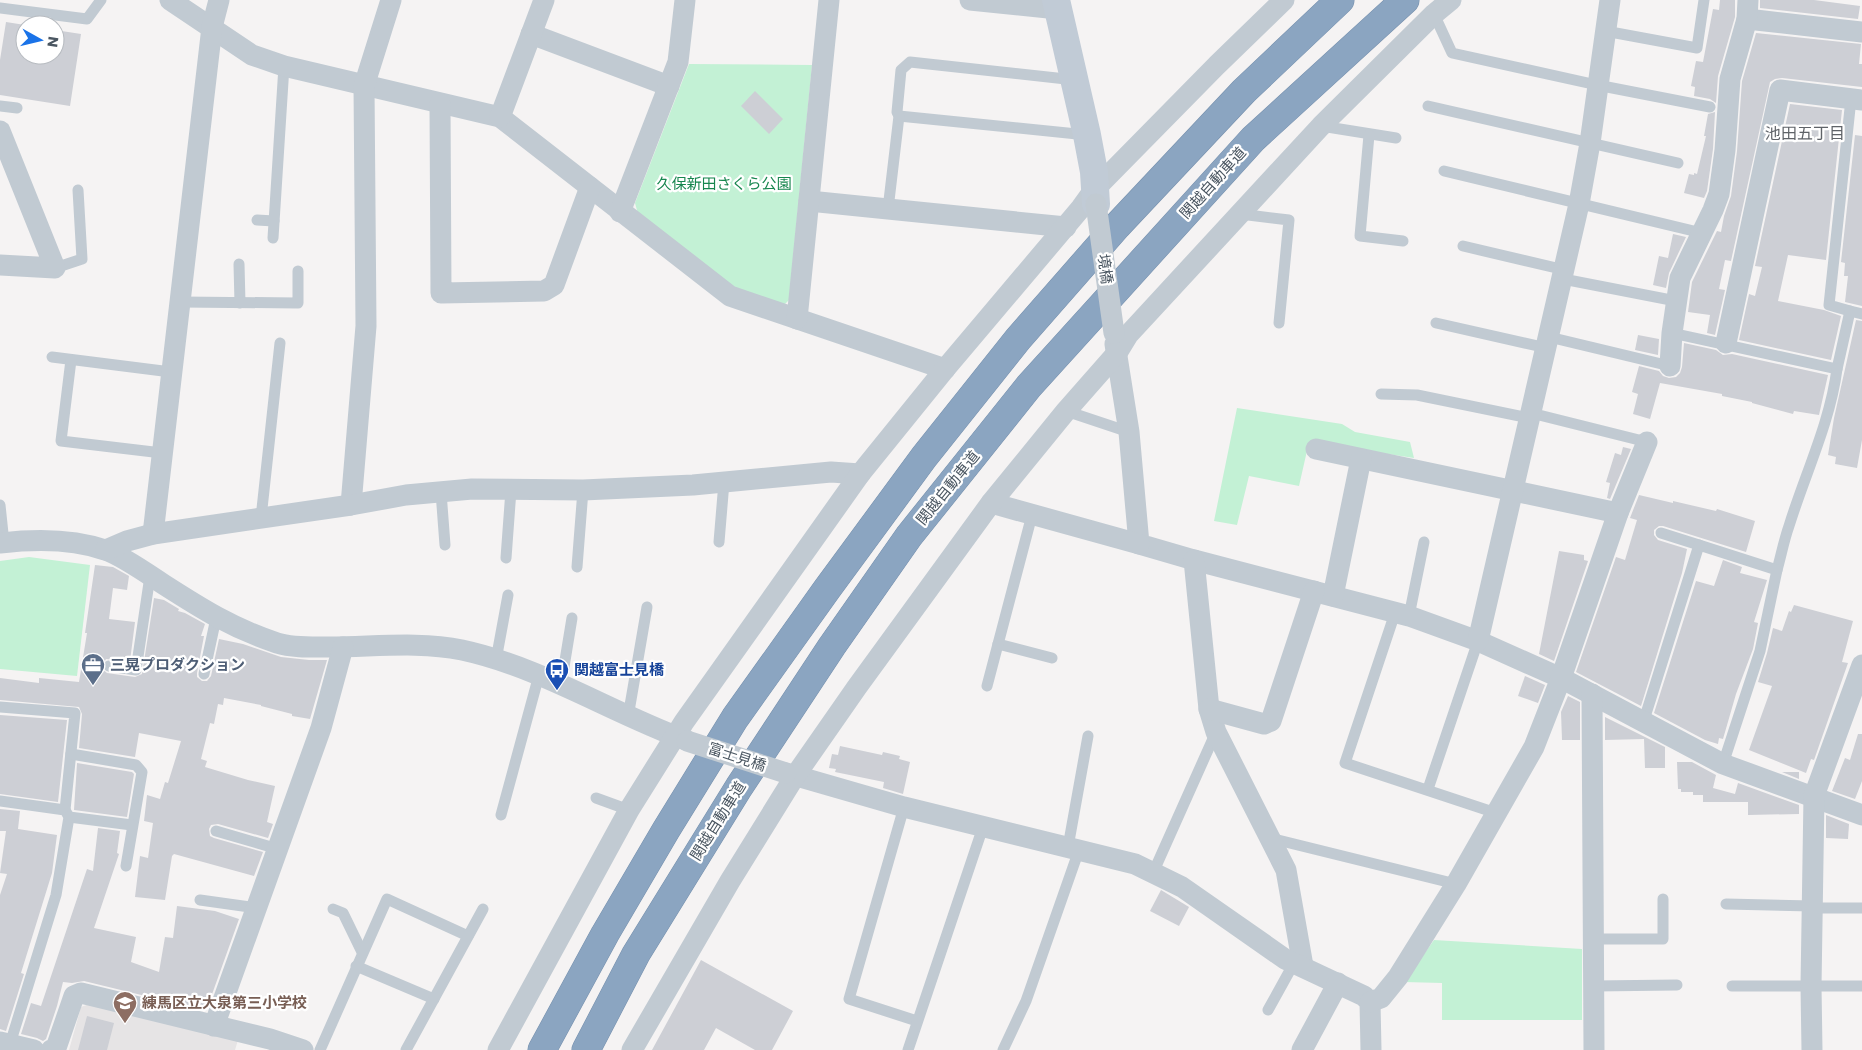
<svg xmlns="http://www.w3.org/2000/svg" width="1862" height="1050" font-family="Poppins,'Noto Sans JP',sans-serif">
<rect width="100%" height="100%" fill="#f5f3f3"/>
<polygon fill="#e6e4e5" points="92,1003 238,1040 235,1050 69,1050 81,1007"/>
<g fill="#c3f1d5">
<polygon points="689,64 812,65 789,300 783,306 733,287 638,214 635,203"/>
<polygon points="1237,408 1342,424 1355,432 1410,442 1414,458 1309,442 1299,486 1249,476 1237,525 1214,521"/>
<polygon points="29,557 90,565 77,676 0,669 0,561"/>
<polygon points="1434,940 1582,949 1582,1020 1442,1020 1442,983 1404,982"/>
</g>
<g fill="#cdcfd5">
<polygon points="1720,0 1735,0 1735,17 1718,76 1716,103 1710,99 1694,96 1695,87 1691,86 1696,61 1703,62 1713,9 1719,10"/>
<polygon points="1760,0 1814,0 1860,6 1858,19 1760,8"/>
<polygon points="6,22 25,25 25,55 55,55 55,30 81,34 70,106 0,95 0,60"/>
<polygon points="1756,33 1861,44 1859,64 1862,64 1862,87 1782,78 1775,79 1770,82 1731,261 1725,260 1719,289 1725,290 1715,335 1707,333 1710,315 1688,312 1692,282 1717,231 1721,232 1724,216 1731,196 1737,151 1742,81"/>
<polygon points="755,91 783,119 769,134 741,106"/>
<polygon points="1790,104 1842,110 1826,260 1788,255 1778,301 1824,310 1841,316 1831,360 1739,340 1749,294 1755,296 1762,267 1755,266"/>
<polygon points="1715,112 1713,149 1707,191 1704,198 1684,193 1689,174 1694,175 1694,173 1697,174 1706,136 1704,136 1708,114"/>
<polygon points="1855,135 1862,136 1862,306 1845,302 1848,276 1844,276 1845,263 1841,262"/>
<polygon points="1673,234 1686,237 1669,273 1666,288 1653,285 1659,256 1668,258"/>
<polygon points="1856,320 1862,321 1862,440 1857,468 1835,464 1836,457 1828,455 1834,418"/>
<polygon points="1638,335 1659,339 1658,355 1635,350"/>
<polygon points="1684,343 1716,350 1723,355 1732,354 1828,375 1819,415 1794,411 1793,414 1752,403 1752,402 1722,396 1722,394 1660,383 1650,419 1633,414 1638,394 1632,392 1639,366 1659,371 1663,376 1669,378 1676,377 1680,373 1682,367"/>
<polygon points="1623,447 1631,449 1610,499 1607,498 1610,483 1606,482 1615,453 1621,455"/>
<polygon points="1639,495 1673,503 1673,501 1716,511 1717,509 1755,521 1746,552 1663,526 1659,526 1654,530 1654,535 1658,540 1687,549 1682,573 1641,706 1576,672 1616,557 1625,560 1637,520 1630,518"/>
<polygon points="1559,551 1584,555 1584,560 1588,561 1554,661 1539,654"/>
<polygon points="1723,560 1742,567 1740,573 1767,580 1754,622 1758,623 1753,649 1736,694 1723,739 1719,738 1718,744 1705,740 1654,713 1696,581 1714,586"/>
<polygon points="95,565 113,567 129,576 127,590 113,588 109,619 135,622 130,661 106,659 102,665 102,669 107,673 135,677 142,674 154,598 164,600 179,609 178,611 185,613 205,624 201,636 204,636 197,673 197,677 202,681 207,681 211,676 219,639 243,644 281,657 309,660 327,660 310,719 292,716 292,714 261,706 261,705 224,698 223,705 218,704 214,724 210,723 201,759 207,761 205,767 248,780 275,786 267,822 273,824 268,838 218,824 211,825 209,829 210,836 214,838 263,852 254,876 174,854 172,856 165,900 135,897 140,856 148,858 153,823 144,821 147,795 160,799 165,782 168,783 181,741 139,733 135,757 79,748 82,714 79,707 0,700 0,678 39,683 39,678 79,682 87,633 85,633"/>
<polygon points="1794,605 1853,621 1842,662 1848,663 1814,760 1811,759 1806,773 1749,750 1772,686 1758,682 1767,653 1773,628 1782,631 1789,611 1791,612"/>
<polygon points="1525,676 1545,685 1538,703 1518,696"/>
<polygon points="1568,696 1580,702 1580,740 1562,740 1561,712"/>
<polygon points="0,715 67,720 58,802 0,794"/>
<polygon points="1605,717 1665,747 1665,768 1645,768 1644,739 1605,740"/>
<polygon points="1858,734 1862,734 1862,781 1855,799 1832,791 1845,758 1850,760"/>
<polygon points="840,746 882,755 883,752 900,756 899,759 910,762 903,794 883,788 884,782 835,772 836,769 829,768 832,754 838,755"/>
<polygon points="1677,762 1692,762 1716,775 1713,788 1735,794 1738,783 1799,805 1799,814 1748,815 1748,802 1703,802 1703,795 1693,795 1693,792 1681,792 1681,789 1678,789"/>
<polygon points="77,763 132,772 134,774 127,817 74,810"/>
<polygon points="1782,772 1799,772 1799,779"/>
<polygon points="0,809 20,811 18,829 57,835 52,873 21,973 24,974 6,1031 0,1029 0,895 7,874 0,873 6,831 0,831"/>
<polygon points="1826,815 1849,824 1848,839 1826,838"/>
<polygon points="98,828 120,831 117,853 119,854 94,928 136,937 131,962 159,972 165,937 173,938 177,906 215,911 239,919 206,1011 166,999 166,1001 84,981 72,983 63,982 57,1006 46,1039 43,1041 37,1038 21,1034 31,1003 41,1006 87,869 93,871"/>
<polygon points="1161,890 1189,907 1179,926 1150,911"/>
<polygon points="701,960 793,1011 772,1050 755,1050 716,1028 704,1050 652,1050"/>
<polygon points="87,1016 114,1023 107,1050 78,1050"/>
</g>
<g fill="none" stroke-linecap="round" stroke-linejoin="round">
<g stroke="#7690ad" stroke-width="29">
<g id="highway">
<polyline points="542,1050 605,934 666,830 735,718 827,589 924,457 1018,339 1117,226 1244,91 1340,0"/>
<polyline points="586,1050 636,954 739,787 832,646 909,536 1029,386 1253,139 1405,0"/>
</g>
</g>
<g stroke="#c1cad2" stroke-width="11">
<polyline points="0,8 87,19 101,0"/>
<polyline points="1434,14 1452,53 1597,85 1710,107"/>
<polyline points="1605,31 1697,48 1704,0"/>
<polyline points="0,106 17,108"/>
<polyline points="1428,106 1678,163"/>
<polyline points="899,116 1087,135"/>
<polyline points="1321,126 1396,138"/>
<polyline points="1369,135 1360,236 1403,241"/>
<polyline points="1444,171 1702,233"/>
<polyline points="888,209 899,116 897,112 901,70 910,62 1075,80"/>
<polyline points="1240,214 1289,220 1279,323"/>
<polyline points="257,220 274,221"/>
<polyline points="273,238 284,66"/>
<polyline points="1463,246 1565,270"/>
<polyline points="239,264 240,303"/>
<polyline points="55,268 82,259 78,190"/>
<polyline points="1563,279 1676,301"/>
<polyline points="181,302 298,303 298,271"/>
<polyline points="1850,311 1829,305 1851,99"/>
<polyline points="1436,323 1547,348"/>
<polyline points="1681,335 1837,369 1850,311 1862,314"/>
<polyline points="1549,337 1670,366"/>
<polyline points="52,357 171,372"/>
<polyline points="71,360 61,441 162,453"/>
<polyline points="1381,394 1417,395 1529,418"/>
<polyline points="1066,411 1129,432"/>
<polyline points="1531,413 1647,442"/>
<polyline points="441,492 445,545"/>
<polyline points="0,505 4,543"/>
<polyline points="261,518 280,343"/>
<polyline points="1661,533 1699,545"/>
<polyline points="719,542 724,482"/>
<polyline points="506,558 511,490"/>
<polyline points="577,567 583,490"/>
<path d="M1777,570C1781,556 1784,540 1789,526C1805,474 1830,423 1837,369"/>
<polyline points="1395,613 1345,763 1496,813"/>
<polyline points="1409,616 1424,542"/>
<polyline points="998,644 1052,658"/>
<polyline points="496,660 508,595"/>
<polyline points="109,666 136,670 150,576"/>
<polyline points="204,674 216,618"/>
<polyline points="561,685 572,618"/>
<polyline points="987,686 1032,515"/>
<polyline points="0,707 75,713 65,810"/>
<polyline points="628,717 647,607"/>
<polyline points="1644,720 1699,545 1777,570 1760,651 1723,764"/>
<polyline points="71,754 136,765 142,772 126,866"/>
<polyline points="1428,789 1478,641"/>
<polyline points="596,798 629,810"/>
<polyline points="0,801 65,810 69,817 56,895 10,1044"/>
<polyline points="904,807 849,999 917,1021"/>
<polyline points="501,815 539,675"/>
<polyline points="69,817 132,825"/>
<polyline points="216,831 278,849"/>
<polyline points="1270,838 1456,884"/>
<polyline points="1068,847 1088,736"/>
<polyline points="1153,873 1216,732"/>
<polyline points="200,900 257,908"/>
<polyline points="1726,904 1812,906"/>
<polyline points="1812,908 1862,908"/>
<polyline points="333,909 343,913 362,952"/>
<polyline points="1594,939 1663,939 1663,899"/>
<polyline points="356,966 434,999"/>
<polyline points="1594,986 1677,985"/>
<polyline points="1732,986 1862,986"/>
<polyline points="1268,1010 1294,963"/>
<polyline points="320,1050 387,899 468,936"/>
<polyline points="406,1050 483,909"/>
<polyline points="908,1050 983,827"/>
<polyline points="1003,1050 1026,1001 1079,850"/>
</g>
<g stroke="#c1cad2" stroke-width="21">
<polyline points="170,0 252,55 284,66 500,117 730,296 945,369"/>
<polyline points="970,0 1058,9"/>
<polyline points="1747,19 1862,32"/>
<polyline points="531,34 669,86"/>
<polyline points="440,104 441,293 544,291 554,285 590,187"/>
<polyline points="500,117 544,0"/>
<polyline points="0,131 55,268 0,265"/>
<polyline points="809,201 1066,227"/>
<polyline points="620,212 678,62 685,0"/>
<polyline points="797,319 829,0"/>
<polyline points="1726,343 1780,90 1862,100"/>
<polyline points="1115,344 1129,432 1139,544 1194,560 1409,616 1478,641 1561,678 1723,764 1862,815"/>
<polyline points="1670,366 1672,333 1680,278 1713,210 1719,194 1725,150 1730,79 1747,19 1748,0"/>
<polyline points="1316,449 1618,513"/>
<polyline points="991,503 1139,544"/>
<polyline points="351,505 366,326 364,86 391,0"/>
<polyline points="153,534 212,27 219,0"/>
<path d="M0,543C34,539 71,538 105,550C121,555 148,574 163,584C202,609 232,628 277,643C293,648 313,647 330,647C373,647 419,641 462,650C541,667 610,712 686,740"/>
<polyline points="106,550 127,541 153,534 351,505 406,495 472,489 583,490 693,485 831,472 860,474"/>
<polyline points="1194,560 1209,709 1216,732 1286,870 1303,966"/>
<polyline points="1333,596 1361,459"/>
<polyline points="1478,641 1579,204 1590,143 1610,0"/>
<polyline points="1592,694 1594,1050"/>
<polyline points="1209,709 1264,724 1271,721 1314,591"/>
<polyline points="786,773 904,807 1135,864 1182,887 1285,959 1364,996 1370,1002 1371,1050"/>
<polyline points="1370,1002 1381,998 1398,977 1456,884 1534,747 1561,678 1618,513 1647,442"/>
<polyline points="214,1026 321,728 343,647"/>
<polyline points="0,1042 34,1050"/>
<polyline points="51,1050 56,1048 74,996 81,993 270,1039 303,1050"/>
<polyline points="498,1050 629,810 684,722 860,474 945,369 1081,208 1094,190 1217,65 1284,0"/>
<polyline points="632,1050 730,881 795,776 857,687 991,503 1066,411 1117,353 1128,335 1321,126 1434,14 1451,0"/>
<polyline points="1302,1050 1338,983"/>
<polyline points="1812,1050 1811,986 1814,796 1862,665"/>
</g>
<polyline stroke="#c1cbd6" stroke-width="28" points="1056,0 1087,135 1094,172 1096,204"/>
<use href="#highway" stroke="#8ba5c1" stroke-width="28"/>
<g stroke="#c1cad2" stroke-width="21">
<polyline points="1096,204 1114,333"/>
<polyline points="687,741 786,773"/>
</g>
</g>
<defs>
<g id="office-pin" transform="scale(1.25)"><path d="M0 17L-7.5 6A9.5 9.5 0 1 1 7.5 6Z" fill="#5c6f8a" stroke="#fff"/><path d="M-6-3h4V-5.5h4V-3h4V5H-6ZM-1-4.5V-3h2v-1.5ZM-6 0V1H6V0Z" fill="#fff"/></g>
<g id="bus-pin" transform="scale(1.25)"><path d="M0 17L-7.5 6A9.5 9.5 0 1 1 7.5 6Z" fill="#1a4fb4" stroke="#fff"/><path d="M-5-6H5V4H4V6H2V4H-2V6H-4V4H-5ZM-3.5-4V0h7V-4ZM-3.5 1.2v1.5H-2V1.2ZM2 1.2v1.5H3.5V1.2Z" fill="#fff"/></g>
<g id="school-pin" transform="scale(1.25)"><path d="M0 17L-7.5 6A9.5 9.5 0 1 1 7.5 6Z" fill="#8d6e63" stroke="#fff"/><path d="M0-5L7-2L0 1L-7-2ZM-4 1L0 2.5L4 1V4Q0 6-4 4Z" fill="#fff"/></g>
</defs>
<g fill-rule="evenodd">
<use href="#office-pin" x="93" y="665"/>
<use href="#bus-pin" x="557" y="670"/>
<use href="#school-pin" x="125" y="1003"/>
</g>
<g text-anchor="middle" stroke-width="4.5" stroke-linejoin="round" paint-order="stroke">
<g font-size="15" fill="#4a5661" stroke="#fff">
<text transform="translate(1213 183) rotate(-48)" y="5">関越自動車道</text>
<text transform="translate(1105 269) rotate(82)" y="5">境橋</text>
<text transform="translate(948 488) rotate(-51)" y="5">関越自動車道</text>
<text transform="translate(737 757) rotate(18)" y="5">富士見橋</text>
<text transform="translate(718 821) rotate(-58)" y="5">関越自動車道</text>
</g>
<g font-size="15" fill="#17864f" stroke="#fff">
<text x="724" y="189">久保新田さくら公園</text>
</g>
<g font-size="15" font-weight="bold" fill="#4e5e75" stroke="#fff" text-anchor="start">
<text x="110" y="670">三晃プロダクション</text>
</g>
<g font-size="15" font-weight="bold" fill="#164399" stroke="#fff" text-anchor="start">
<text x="574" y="675">関越富士見橋</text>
</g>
<g font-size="15" font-weight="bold" fill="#785e54" stroke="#fff" text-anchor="start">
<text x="142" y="1008">練馬区立大泉第三小学校</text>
</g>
<g font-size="16" fill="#5f6368" stroke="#fff">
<text x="1805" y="139">池田五丁目</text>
</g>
</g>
<g transform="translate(40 40) rotate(98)"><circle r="24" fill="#ffffff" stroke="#b7bbc0"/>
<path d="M0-4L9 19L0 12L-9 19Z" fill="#1a73e8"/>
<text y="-8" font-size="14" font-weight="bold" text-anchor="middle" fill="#4a5661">N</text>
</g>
</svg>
